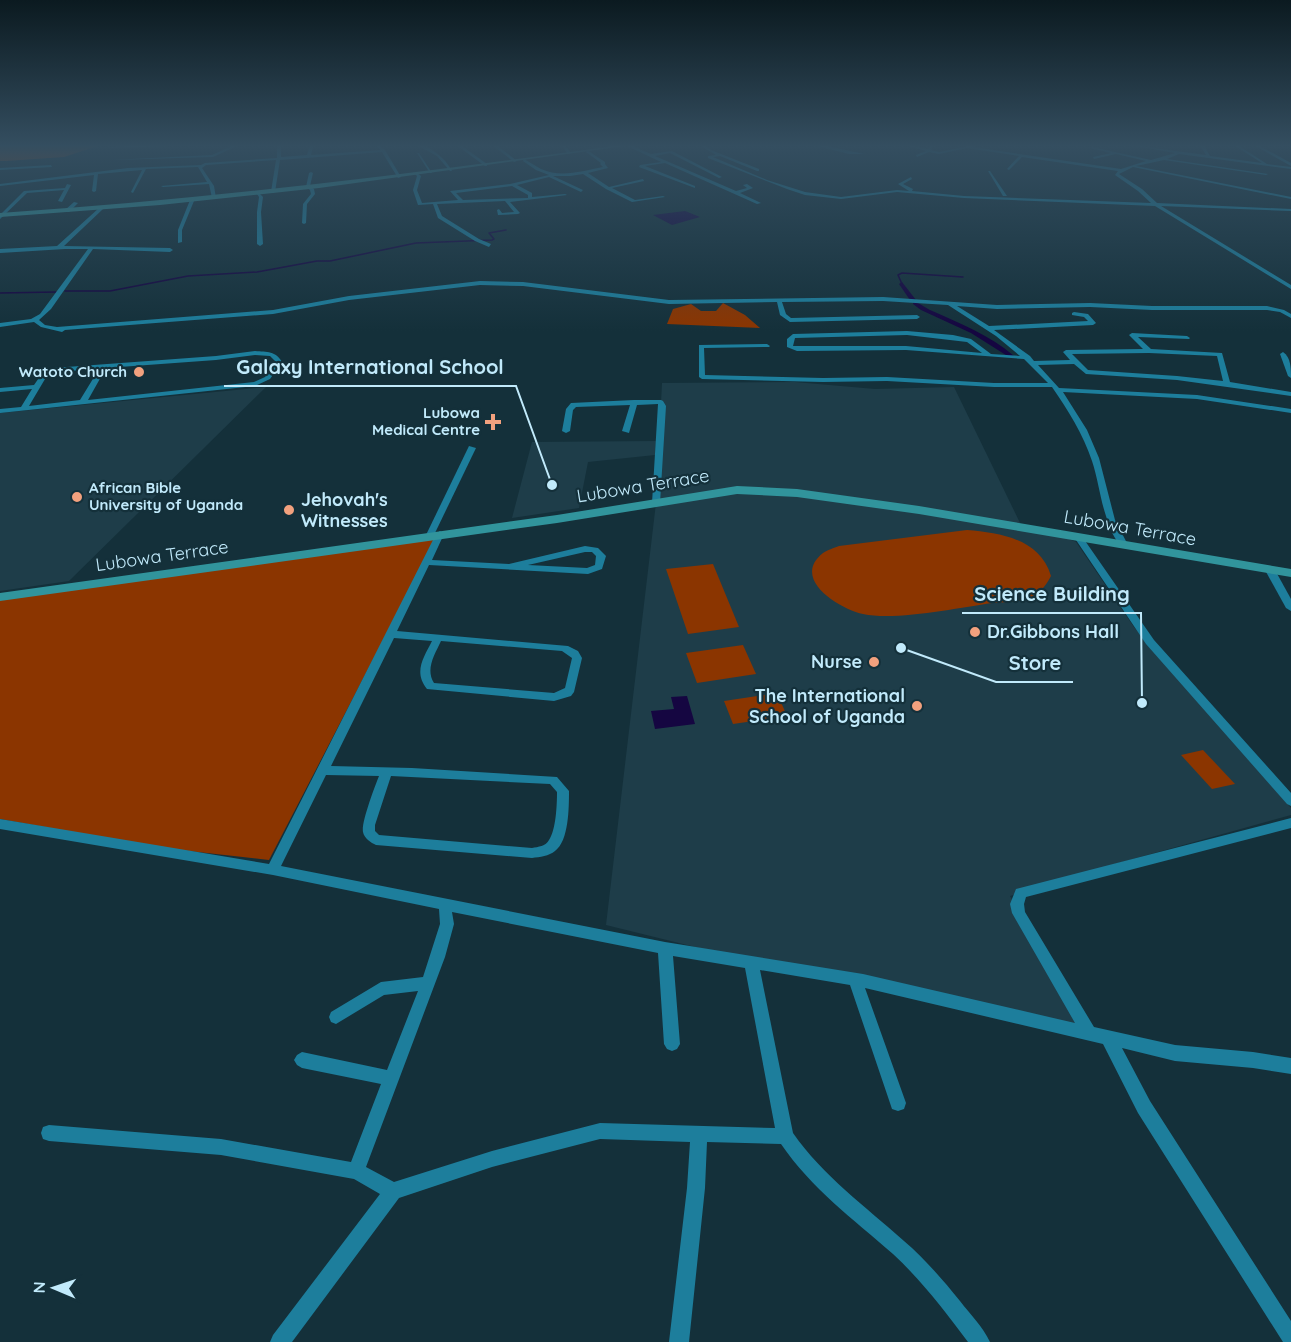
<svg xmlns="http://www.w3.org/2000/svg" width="1291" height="1342" font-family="Quicksand,sans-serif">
<rect width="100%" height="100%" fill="#14303a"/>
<g fill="#1e3d49">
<polygon points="795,382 875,389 954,387 1022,527 1055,533 1076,542 1134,627 1291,808 1291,815 1097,869 1010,896 1082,1030 764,964 606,925 656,503 662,383"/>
<polygon points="266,387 69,581 0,591 0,413"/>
<polygon points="656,441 655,455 588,462 579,508 512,518 532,442"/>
</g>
<g fill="#8b3500">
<polygon points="723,303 745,315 760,328 667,324 673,309 691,304 701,311 716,311"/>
<path d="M967,530C1001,533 1040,539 1051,576C1045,587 1040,593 1029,598C1018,602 1004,602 992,603C958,608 895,621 863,614C840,609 790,579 823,553C827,550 834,548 839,546Z"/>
<polygon points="436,538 269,860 162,848 0,819 0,600"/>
<polygon points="713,564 739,627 688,634 666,569"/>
<polygon points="743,645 756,674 697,683 686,653"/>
<polygon points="777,693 787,716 733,724 724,701"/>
<polygon points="1203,750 1235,784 1212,789 1181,755"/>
</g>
<polygon fill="#a14514" points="0,144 104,144 64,157 6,161 0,161"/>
<g fill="#150641">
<polygon points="685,211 700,217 672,225 653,215"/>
<polygon points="687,696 695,724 655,729 651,711 674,709 671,697"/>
</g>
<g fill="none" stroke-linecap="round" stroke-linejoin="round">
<g stroke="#150641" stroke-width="1.5">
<polyline points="902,284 898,275 902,273 963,277"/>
<polyline points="65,291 110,291 188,276 257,272 317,261 330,261 416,243 492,240 494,239 489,233 506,230"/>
<polyline points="0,293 56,292"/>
</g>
<g fill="#150641" fill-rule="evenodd">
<polygon points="902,282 916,300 915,301 910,300 899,284"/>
<path d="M913,302C919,302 924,307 930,310C959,323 990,335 1014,356L1009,357L971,333L921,310L913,304Z"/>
</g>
<g fill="#1d7e9c" fill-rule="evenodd">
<polygon points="168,144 169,146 109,148 111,147"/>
<polygon points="236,144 246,144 239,145 213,157 111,160 212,155"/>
<polygon points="277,144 281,144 281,157 307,155 310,144 314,144 311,155 381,150 374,144 378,144 385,150 401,177 398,178 382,152 280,160 275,192 273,193 271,192 276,160 206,165 202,168 214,186 216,198 214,199 212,198 209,184 163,187 161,186 207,182 198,167 146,169 133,193 131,192 142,170 98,174 96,191 94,192 92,191 94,175 0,186 0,184 128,168 201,165 205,163 277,158"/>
<path d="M415,144C430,145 446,159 452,171H450L437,156Z"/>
<polygon points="491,144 495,144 517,161 514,162"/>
<polygon points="556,144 564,144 571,153 568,154 561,145 544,146"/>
<polygon points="628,144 651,154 672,151 722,177 719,178 670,153 655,156 736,191 747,188 743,185 747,184 753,188 740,193 761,203 757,204 665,163 645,166 695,186 695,188 639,167 640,165 661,162 625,145"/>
<polygon points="698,144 702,144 711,150 759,169 759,171 757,171 720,156 713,157 767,180 805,192 841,197 897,190 909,191 898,184 911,177 912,179 903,184 913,189 912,191 964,196 1151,203 1138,191 1115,175 1118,171 1022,157 1009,170 1007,169 1019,156 967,148 939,154 929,152 917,157 916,155 926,151 902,144 928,149 931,144 935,144 931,150 939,152 974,145 976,146 973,147 1121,169 1146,161 1116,154 1094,159 1093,157 1111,153 1090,148 1092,147 1151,160 1175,153 1124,144 1206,155 1199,144 1203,144 1210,156 1262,163 1232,144 1236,144 1267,164 1291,167 1291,169 1179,154 1167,159 1268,174 1266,175 1164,160 1136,166 1291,197 1291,199 1133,167 1119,174 1142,189 1157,203 1291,209 1291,211 1161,206 1291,285 1291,289 1155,206 964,198 897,192 841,199 805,195 787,189 708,158 708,156 716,155"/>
<polygon points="809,144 818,144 864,154 849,154"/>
<polygon points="1252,144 1256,144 1291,163 1291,166"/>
<polygon points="462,146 487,164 487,166 485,166 459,147"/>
<path d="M587,150L605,162V164L608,168L588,173L609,187L643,179L644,181L612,188L635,200L663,196L665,197L632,202L606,189L583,174L570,176H553L583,190L581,192L549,177L517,185L532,193V197L565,194L567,195L510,202L520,213L518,214L498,215L497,210L499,209L502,213L514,212L505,201L437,204L442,216L479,239L491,244L489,247L475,241L438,218L433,204L418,205L413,190L417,176L415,174L417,173L421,176L417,190L422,203L458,200L450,191L510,184L549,175L536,170L523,161L524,159C530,162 535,166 541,169C561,178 582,171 603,167L600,164L601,163L586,152ZM512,186L528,195V198L463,200L456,193Z"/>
<polygon points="417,153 419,153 432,173 430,173"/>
<polygon points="51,165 52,167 0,170 0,168"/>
<polygon points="988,171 990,171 1007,196 1003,196"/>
<polygon points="311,172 313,173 310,186 314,189 315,194 307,204 306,223 304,224 302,223 303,204 311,194 310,190 306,187 309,173"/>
<polygon points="67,184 71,185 62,202 58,201 64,190 27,193 0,219 0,215 24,191 65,188"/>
<polygon points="259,193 263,197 261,212 263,244 260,246 257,244 257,212 259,197 257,194"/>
<polygon points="190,200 194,201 182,230 182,242 178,243 178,230"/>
<polygon points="74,202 78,203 69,212 65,212 65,210"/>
<path d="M99,208L103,209L64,246L170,248L173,250L170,252L93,249L51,309L39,320L45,325L57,327L273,310L349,296L480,281L523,282L669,300L883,297L997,305L1090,303L1152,306H1267L1284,310L1291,314V318L1280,312L1267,310H1152L1090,307L997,309L957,306L989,326L1088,321L1084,317L1072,315V313L1074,312L1088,314L1096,323L1093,325L994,330L1030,356L1034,361L1070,360L1063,352L1066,350L1143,349L1129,335L1132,333L1187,336L1190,338L1189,339L1138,337L1151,349L1222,353L1230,382L1291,392V396L1177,380L1086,374L1074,364L1038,365L1059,388L1197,395L1291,409V413L1197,399L1063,392L1087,430L1099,458L1115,520L1128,545L1124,548C1115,543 1109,526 1106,516C1100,498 1098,479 1092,461C1083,434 1068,410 1052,387H994L887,381L823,382L702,379L699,377V345L767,344L770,346L769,347L704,348L705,375L823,378L887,377L994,383H1048L1024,359L906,350L797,351L787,347V339L793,334L907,331L953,335L971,339L991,354L1020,356L996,336L948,305L883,301L782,302L786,314L791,318L917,315L920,317L917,319L790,322L780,315L777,302L669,304L523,286L480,285L349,300L273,314L65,330L62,332L41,327L34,322L0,327V323L31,319L40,314L88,249H65L0,253V249L57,246ZM907,335L967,342L982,353L906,346H793L795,338ZM1149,353L1217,356L1223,381L1177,376L1088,370L1072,354Z"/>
<path d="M255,351C267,352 276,351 282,362L270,379L255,386L0,413V409L21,407L32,389L0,392V388L34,385L43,372L53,368L216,356ZM255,355L270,356L276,362L265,377L254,382L88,400L106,368L216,360ZM99,369L80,400L29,406L48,374L54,372Z"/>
<path d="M1283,352C1291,357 1291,369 1291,378L1288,376L1280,354Z"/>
<polygon points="634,400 661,400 663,401 666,406 660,503 656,506 652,503 658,404 637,405 629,433 622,431 630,405 576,407 573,410 570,431 566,433 562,431 566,409 571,403"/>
<polygon points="469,446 476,448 434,535 433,537 427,537 426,535"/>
<path d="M440,531L444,534L432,560L509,564L585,546L598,548L606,556L602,569L588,574L429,565L397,631L568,646L578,651L582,658L574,692L571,696L554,701L427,689C413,672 424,657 432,641L394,638L331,766L412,768L557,777L569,791C569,807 569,841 555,851C549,856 540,857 532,858L376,845C371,843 364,838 363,832C361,823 375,786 379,776L326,775L281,866L665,942L863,974L1075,1023L1012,913L1010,904L1016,889L1291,818V828L1026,897L1024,904L1025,912L1094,1027L1175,1045L1253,1052L1291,1058V1074L1253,1068L1175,1061L1122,1048L1150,1101L1291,1321V1342H1283L1138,1113L1103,1044L865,988L906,1103L904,1109L898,1111L892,1109L890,1103L850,985L760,970L793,1133C823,1176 865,1206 904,1241C925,1259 943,1280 960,1301C970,1314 983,1327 990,1342H968C945,1311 921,1280 893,1254C853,1219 811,1188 781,1144L707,1142L705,1188L689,1342H669L687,1188L690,1142L600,1139L492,1167L399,1198L292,1342H270L273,1335L380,1194L354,1179L221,1155L49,1141L43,1139L41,1133L43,1127L49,1125L221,1139L351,1162L381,1084L302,1068L297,1065L294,1060L297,1055L302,1052L387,1070L418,991L384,995L336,1024L331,1022L329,1017L331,1012L381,982L423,977L440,924L439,909L273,875L0,829V819L269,864L436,534ZM585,552H592L596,556L595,565L587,568L528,565ZM441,641L562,651L572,658L565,688L554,693L434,683C425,669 435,654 441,641ZM391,776L550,784L557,792C557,805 556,830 549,840C546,846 538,847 532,848L379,835L375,831V825ZM452,912L658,953L664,1044L667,1049L672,1051L677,1049L680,1044L673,956L745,968L775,1128L600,1123L492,1151L394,1182L366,1167L445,957L454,924Z"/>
<polygon points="1078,534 1081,535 1154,640 1291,793 1291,806 1287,804 1146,644 1074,537"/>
<polygon points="1270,567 1275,570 1291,599 1291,611 1286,608 1265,570"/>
</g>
<g fill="#31949c" fill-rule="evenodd">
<path d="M628,144H640L319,188L160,205L0,217V213C211,199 419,173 628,144Z"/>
<polygon points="737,486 797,489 919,506 1291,569 1291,577 919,514 797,497 737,494 557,523 0,601 0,593 557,515"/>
</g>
</g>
<linearGradient id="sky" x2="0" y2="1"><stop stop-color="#0b1a20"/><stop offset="0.44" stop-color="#344e60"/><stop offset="1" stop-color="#344e60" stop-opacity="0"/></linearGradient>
<rect width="1291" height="331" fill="url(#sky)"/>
<g fill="#f2a17e" stroke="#14303a" stroke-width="2">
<circle cx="139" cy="372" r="6"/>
<path d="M490 413h6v6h6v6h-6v6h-6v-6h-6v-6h6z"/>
<circle cx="77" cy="497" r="6"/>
<circle cx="289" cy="510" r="6"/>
<circle cx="975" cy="632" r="6"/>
<circle cx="874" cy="662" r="6"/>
<circle cx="917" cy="706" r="6"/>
</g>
<g text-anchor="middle" stroke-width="4.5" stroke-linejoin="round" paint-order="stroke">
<g font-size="15" font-weight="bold" fill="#c1eafb" stroke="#14303a" text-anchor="end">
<text x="127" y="377">Watoto Church</text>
<text x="480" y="418">Lubowa<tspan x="480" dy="17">Medical Centre</tspan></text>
<text x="89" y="493" text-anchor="start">African Bible<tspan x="89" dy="17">University of Uganda</tspan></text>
</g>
<g font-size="18" fill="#c1eafb" stroke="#14303a">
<text transform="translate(643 486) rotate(-9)" y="6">Lubowa Terrace</text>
<text transform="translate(1130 528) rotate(10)" y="6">Lubowa Terrace</text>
<text transform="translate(162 556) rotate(-8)" y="6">Lubowa Terrace</text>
</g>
<g font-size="18" font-weight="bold" fill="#c1eafb" stroke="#14303a" text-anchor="start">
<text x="301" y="506">Jehovah's<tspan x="301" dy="21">Witnesses</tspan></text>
<text x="987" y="638">Dr.Gibbons Hall</text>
<text x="862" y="668" text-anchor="end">Nurse</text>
<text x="905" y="702" text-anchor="end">The International<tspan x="905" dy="21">School of Uganda</tspan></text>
</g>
</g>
<path fill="none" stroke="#c1eafb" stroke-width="2" d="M552 485L516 386H224M1142 703L1141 613H962M901 648L996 682H1073"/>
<g fill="#c1eafb" stroke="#14303a" stroke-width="2">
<circle cx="552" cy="485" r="6"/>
<circle cx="1142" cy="703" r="6"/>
<circle cx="901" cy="648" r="6"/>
</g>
<g font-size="20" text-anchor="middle" font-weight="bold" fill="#c1eafb" stroke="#14303a" stroke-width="4.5" stroke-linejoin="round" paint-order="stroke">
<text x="370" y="374">Galaxy International School</text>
<text x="1052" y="601">Science Building</text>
<text x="1035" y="670">Store</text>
</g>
<g transform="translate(54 1288) rotate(272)" stroke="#14303a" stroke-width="4.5" paint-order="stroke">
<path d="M0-4.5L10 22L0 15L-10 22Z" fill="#c1eafb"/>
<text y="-9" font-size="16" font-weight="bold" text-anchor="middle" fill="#c1eafb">N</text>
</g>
</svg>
